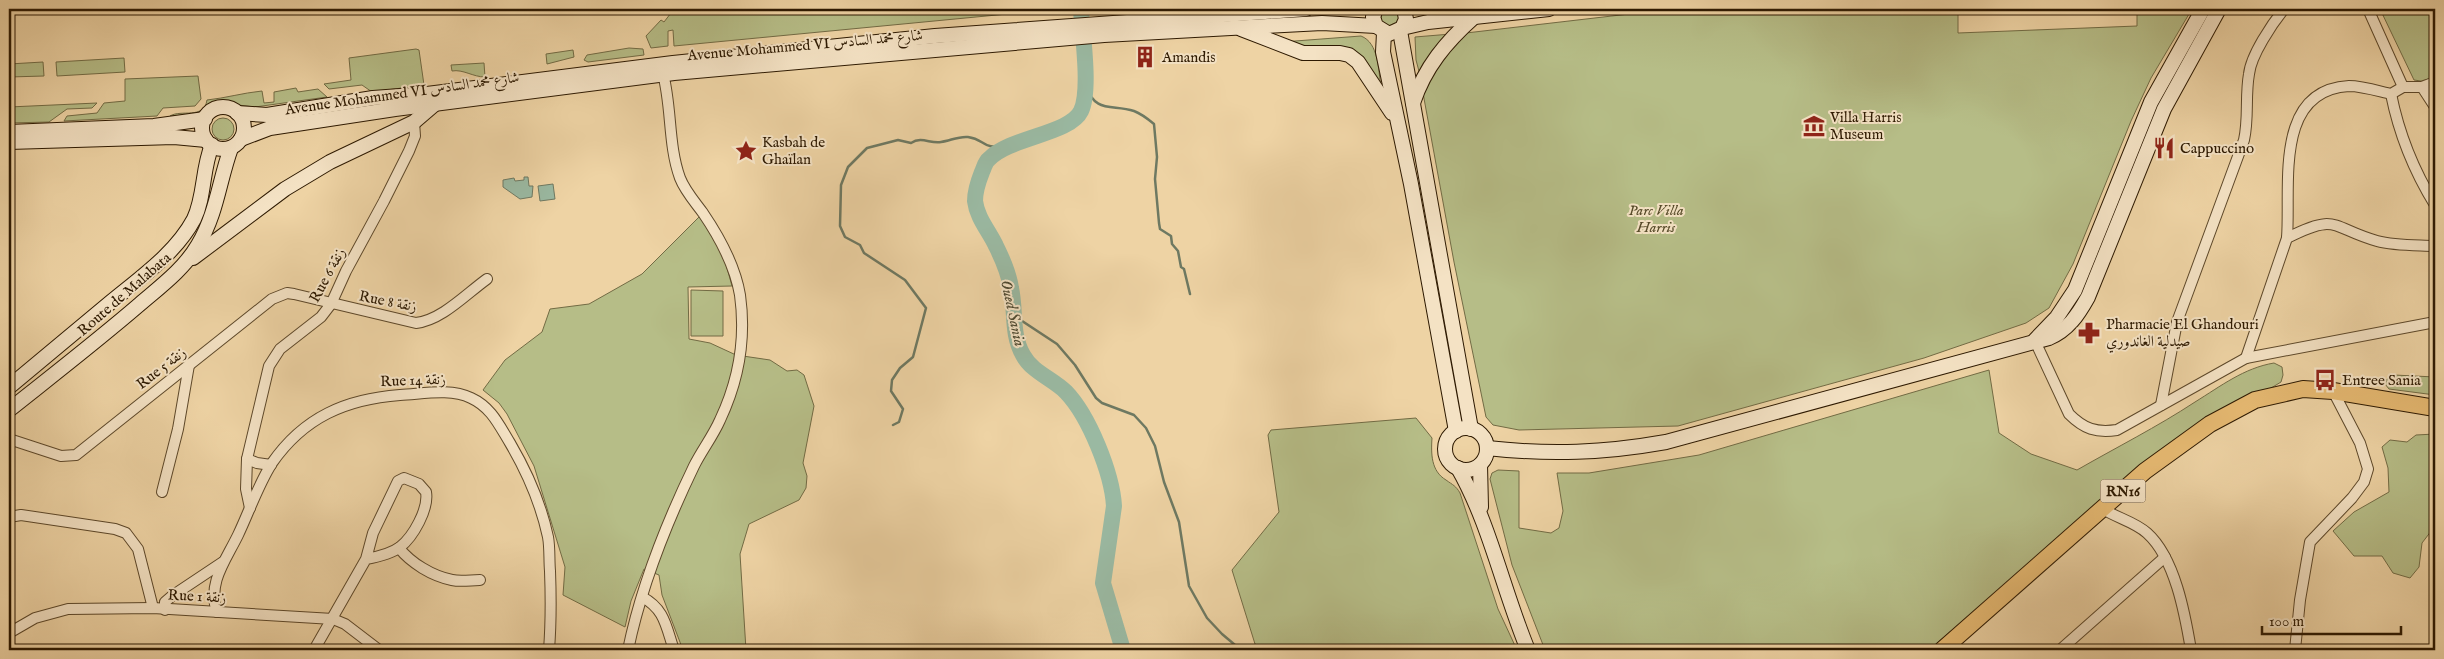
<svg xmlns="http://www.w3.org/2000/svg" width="2444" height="659" font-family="'IM FELL English',Amiri,serif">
<rect width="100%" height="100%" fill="#eed3a4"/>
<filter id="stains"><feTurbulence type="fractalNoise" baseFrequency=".004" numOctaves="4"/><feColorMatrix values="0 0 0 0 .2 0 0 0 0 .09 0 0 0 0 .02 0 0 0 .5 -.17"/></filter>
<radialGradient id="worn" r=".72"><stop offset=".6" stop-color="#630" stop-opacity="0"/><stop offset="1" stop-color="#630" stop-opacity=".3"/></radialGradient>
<g fill="#b6bd87" stroke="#726b44">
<polygon points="674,9 1028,9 1028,12 674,46 673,30 668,31 668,46 651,48 646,36 661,20 664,22"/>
<polygon points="1672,9 1958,9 1958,33 2137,26 2137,9 2192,9 2151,78 2131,121 2073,264 2049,308 2026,323 1924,358 1678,426 1519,430 1493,425 1486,417 1454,262 1423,93 1441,59 1466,33"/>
<polygon points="2380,9 2435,9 2435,93 2428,79 2421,81 2414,80"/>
<circle cx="1390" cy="18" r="9"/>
<polygon points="1451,34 1420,75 1416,60 1415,37"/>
<path d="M1361,36C1379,43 1378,70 1381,86L1362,61L1282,42Z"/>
<polygon points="629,48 643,49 644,55 588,62 584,60 587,55"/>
<polygon points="416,49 419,50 424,85 372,92 362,85 329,89 324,84 351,80 349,58"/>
<polygon points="573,50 574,57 547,64 546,54"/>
<polygon points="124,58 125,72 57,76 56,62"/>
<polygon points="43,62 44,76 9,77 9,64"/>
<path d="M484,63L485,77C473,77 463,69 452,71L451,65Z"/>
<polygon points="198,76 201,99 195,106 163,108 157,116 64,121 67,116 97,113 104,103 125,101 125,79"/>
<path d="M296,88L298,92L318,89L327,97L255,107L221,103L200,114L170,116C181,109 204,120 207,100C226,98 242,93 262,91L264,103L274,102V92Z"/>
<polygon points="97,103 92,108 67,109 49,122 9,123 9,107"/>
<circle cx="223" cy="129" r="11"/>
<polygon points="700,216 724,257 732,286 688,287 689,339 710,343 736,355 770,360 787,371 797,370 804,375 814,406 803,463 807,476 806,488 799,500 749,524 740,554 746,650 683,650 662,595 659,575 644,569 631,601 625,627 563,595 565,567 534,466 507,414 499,403 483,390 505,360 542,332 550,309 589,304 642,274"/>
<polygon points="691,290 723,291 723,336 691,336"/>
<path d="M2274,363L2282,367L2283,375L2281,382L2141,467L1929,650H1545L1512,565L1490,479L1492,473L1498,470L1519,471V528L1551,533L1559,528L1563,511L1557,473H1589L1699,455L1989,370L1999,433L2031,454L2077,470C2117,447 2157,427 2195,402C2221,386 2244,368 2274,363Z"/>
<polygon points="2394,375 2435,377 2435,395 2389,389 2385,384 2387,379"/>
<path d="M1416,418L1432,438C1431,454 1431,471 1446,480C1453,485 1456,486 1460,493L1498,609L1517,650H1271L1255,644L1232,570L1279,512L1268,435L1271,430Z"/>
<polygon points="2435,434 2435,526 2422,543 2419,567 2410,578 2393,573 2382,556 2354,556 2333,531 2354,512 2389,492 2388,468 2382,447 2390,440 2407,442 2416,435"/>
</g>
<g fill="#9ab9a2" stroke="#6e7962">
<polygon points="524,177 528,177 529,186 533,186 532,197 520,199 503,187 503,180 514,178 515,181 524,180"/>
<polygon points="553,184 555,199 540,201 538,186"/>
</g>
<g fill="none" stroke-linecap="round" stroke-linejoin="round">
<g stroke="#6e7962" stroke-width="2.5">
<path d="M1085,85C1096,114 1111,104 1134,111C1142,114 1148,119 1154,124L1157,157L1155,179L1159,223L1160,229L1171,236L1172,244L1178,251L1181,267L1184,269L1190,294"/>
<polyline points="1013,315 1057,344 1075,365 1096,398 1102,403 1134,415 1146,428 1155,446 1164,482 1179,522 1189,586 1207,618 1222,634 1241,650"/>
<path d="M893,425L899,422L903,409L891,391L892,380L900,368L913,357L926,308L905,280L864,253L860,245L845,237L840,226L841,185L848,167L867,148L898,140L911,143C922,136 930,144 941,142C950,141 958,136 968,137C986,139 981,151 1008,145"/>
</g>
<path stroke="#9ab9a2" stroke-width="16" d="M1081,9C1082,33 1091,90 1081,111C1070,134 1010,137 989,159C985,162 984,168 982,172C978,182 975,191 975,201C977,218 989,231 996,246C1002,258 1009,275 1011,288C1016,311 1011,334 1023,355C1032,372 1053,379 1066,392C1089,416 1112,473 1114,506L1103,583L1123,650"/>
<g stroke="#5d482a" stroke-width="12">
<g id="street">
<polyline points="2368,9 2403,87"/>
<polyline points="2422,87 2435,82"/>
<path d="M2391,94C2399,134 2414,171 2435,205"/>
<path d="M2287,238C2291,187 2273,90 2349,86C2362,86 2378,91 2391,94L2403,87H2422L2435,107"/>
<path d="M2035,341L2069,414C2084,429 2096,433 2117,430L2246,358L2435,322"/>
<path d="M2246,358L2287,238C2338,212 2331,228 2377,241C2395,246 2417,245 2435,246"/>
<path d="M2161,405L2177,322L2244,140C2249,118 2245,96 2249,74C2251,55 2272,24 2284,9"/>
<path d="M9,439L61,456L76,455L272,299L287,293L294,294L416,323C442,320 466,294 487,279"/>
<polyline points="247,459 257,463 271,465"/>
<polyline points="162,492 178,429 189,365"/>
<polyline points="250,508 246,489 247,459 269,366 280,349 321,317 331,304 346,271 384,201 409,151 415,136 414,122"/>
<path d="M2103,509C2117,518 2135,522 2147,533C2175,558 2185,614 2191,650"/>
<polyline points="9,517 21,515 115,529 126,533 138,549 153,608"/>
<path d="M399,548C411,563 432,576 452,580C461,582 471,580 480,580"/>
<path d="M642,597C665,609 666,627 674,650"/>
<polyline points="165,610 165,602 172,596 223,562"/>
<path d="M217,612C207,583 226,560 238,535C249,512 258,485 272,463C304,417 346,399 400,395C423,394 450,388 471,398C491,407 499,425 510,443C527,472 541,504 548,537C550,548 549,560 550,571C551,597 551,624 549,650"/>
<polyline points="9,633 35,618 68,609 153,608 333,619 345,624 379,650"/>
<path d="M314,650L366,559L373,533L398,481L404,478L419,484L426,492C429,509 413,537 400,547C391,554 377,557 366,559"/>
<path d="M628,650C641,587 666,524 694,466C702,450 713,436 720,420C739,380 746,338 740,295C735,265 720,238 703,213C695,202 685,191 680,178C668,145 672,108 663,74"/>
<polyline points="2060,650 2165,557"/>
<polyline points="2295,650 2300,600 2310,542 2352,498 2364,482 2368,469 2360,443 2333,391"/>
</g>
</g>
<g stroke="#2d1901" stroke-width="16">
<g id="secondary">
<polyline points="1376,9 1373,17 1376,26 1389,34 1402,28 1406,19 1404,9"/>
<polyline points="1402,28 1428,22 1549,9"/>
<polyline points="1241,29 1303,53 1340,53 1349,55 1358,62 1392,113"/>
<polyline points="1400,31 1471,429"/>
<polyline points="1384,33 1383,52 1411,184 1456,431"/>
<path d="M1413,103C1425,67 1446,42 1474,17"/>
<circle cx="223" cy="128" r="21"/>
<polyline points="237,113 267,115 373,98 427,94 673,63 935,36 1306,9"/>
<polyline points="9,132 154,126 205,119"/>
<polyline points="241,139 270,128 395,109 674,73 1104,35 1322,23 1376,26"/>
<polyline points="9,142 174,137 206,140"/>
<polyline points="193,258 285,189 330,162 414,122 435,104"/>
<polyline points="2035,340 2057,317 2075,290 2151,102 2203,9"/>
<path d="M9,387C43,359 77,330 111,302C140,278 176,253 194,219C205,196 202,169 212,145"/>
<path d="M9,410C53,375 97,341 140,304C161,286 184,269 198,245C217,213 219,181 231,148"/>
<circle cx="1466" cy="449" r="21"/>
<path d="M1487,448C1550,455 1604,453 1666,442L2049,338C2068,330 2078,315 2088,297L2164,109L2219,9"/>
<polyline points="1480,465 1481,507"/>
<path d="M1458,468C1490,524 1503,590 1528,650"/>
</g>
</g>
<g stroke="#2d1901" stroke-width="18">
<polyline id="primary" points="1942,650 2145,471 2210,424 2255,400 2303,389 2333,391 2435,408"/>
</g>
<use href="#street" stroke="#f4e2c4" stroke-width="10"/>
<use href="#secondary" stroke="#f4e2c4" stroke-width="14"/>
<use href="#primary" stroke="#e7ba72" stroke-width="16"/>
</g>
<defs>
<g id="building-bare" transform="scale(1.725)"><path d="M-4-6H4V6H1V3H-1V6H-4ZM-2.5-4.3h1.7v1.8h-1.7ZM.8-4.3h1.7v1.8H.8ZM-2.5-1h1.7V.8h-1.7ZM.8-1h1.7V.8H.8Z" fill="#8f2418" stroke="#f4e2c4" stroke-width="2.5" paint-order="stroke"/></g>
<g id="museum-bare" transform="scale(1.725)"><path d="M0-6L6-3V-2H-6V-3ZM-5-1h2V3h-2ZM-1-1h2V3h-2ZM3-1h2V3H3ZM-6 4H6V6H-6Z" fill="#8f2418" stroke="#f4e2c4" stroke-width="2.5" paint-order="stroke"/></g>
<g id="restaurant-bare" transform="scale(1.725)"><path d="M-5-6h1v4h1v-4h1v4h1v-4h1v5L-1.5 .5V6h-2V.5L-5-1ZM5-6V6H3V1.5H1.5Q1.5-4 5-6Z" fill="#8f2418" stroke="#f4e2c4" stroke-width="2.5" paint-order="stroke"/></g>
<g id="sight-bare" transform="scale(1.725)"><path d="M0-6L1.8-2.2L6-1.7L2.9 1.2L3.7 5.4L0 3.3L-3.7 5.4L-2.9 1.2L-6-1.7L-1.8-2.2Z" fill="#8f2418" stroke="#f4e2c4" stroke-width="2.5" paint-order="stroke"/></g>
<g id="pharmacy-bare" transform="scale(1.725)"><path d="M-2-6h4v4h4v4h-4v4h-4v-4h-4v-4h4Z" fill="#8f2418" stroke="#f4e2c4" stroke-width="2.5" paint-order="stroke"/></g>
<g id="bus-bare" transform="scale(1.725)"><path d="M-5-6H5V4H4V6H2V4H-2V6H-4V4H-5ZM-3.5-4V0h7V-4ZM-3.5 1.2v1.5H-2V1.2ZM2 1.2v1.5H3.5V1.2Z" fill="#8f2418" stroke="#f4e2c4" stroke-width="2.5" paint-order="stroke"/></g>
</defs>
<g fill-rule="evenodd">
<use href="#building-bare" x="1145" y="57"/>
<use href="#museum-bare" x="1814" y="126"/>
<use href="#restaurant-bare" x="2164" y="148"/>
<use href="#sight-bare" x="746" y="151"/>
<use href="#pharmacy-bare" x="2089" y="333"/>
<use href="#bus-bare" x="2325" y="380"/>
</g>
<g text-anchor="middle" stroke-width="4" stroke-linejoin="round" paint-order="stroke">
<rect fill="#f4e2c4" stroke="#69553c" stroke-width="1" x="2100.5" y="479.5" width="45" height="23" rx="4"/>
<g font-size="14" font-weight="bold" fill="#2d1901">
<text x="2123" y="496">RN16</text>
</g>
<g font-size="15" fill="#2d1901" stroke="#f4e2c4">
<text transform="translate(805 45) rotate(-5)" y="5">Avenue Mohammed VI شارع محمد السادس</text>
<text transform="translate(402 93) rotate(-8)" y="5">Avenue Mohammed VI شارع محمد السادس</text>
<text transform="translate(327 275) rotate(-62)" y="5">Rue 6 زنقة</text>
<text transform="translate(124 294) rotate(-41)" y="5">Route de Malabata</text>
<text transform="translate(388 301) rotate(11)" y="5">Rue 8 زنقة</text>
<text transform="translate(161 368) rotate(-38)" y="5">Rue 5 زنقة</text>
<text transform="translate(413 380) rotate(-2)" y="5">Rue 14 زنقة</text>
<text transform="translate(197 596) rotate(3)" y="5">Rue 1 زنقة</text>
</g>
<g font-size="15" fill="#2d1901" stroke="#f4e2c4" text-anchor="start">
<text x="1162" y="62">Amandis</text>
<text x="1830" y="122">Villa Harris<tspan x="1830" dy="17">Museum</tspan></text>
<text x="762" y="147">Kasbah de<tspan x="762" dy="17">Ghaïlan</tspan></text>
<text x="2180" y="153">Cappuccino</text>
<text x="2106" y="329">Pharmacie El Ghandouri<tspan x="2106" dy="17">صيدلية الغاندوري</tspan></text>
<text x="2342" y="385">Entree Sania</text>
</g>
<g font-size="15" font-style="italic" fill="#564a29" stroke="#f4e2c4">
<text x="1656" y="215">Parc Villa<tspan x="1656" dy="17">Harris</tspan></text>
</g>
<g font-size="16" font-style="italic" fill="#4e4931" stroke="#f4e2c4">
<text transform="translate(1014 313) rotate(78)" y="6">Oued Sania</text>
</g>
</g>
<rect width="2444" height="659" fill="none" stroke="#eed3a4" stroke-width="30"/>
<rect x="10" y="10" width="2424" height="639" fill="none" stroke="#2d1901" stroke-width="2.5"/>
<rect x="15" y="15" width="2414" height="629" fill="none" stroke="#2d1901"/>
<path d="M2262 626v8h139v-8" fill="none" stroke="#2d1901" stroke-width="2.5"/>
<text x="2269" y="626" font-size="15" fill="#2d1901" stroke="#f4e2c4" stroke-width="4" paint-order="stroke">100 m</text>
<rect width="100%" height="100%" filter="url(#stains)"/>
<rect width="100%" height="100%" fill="url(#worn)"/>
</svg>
